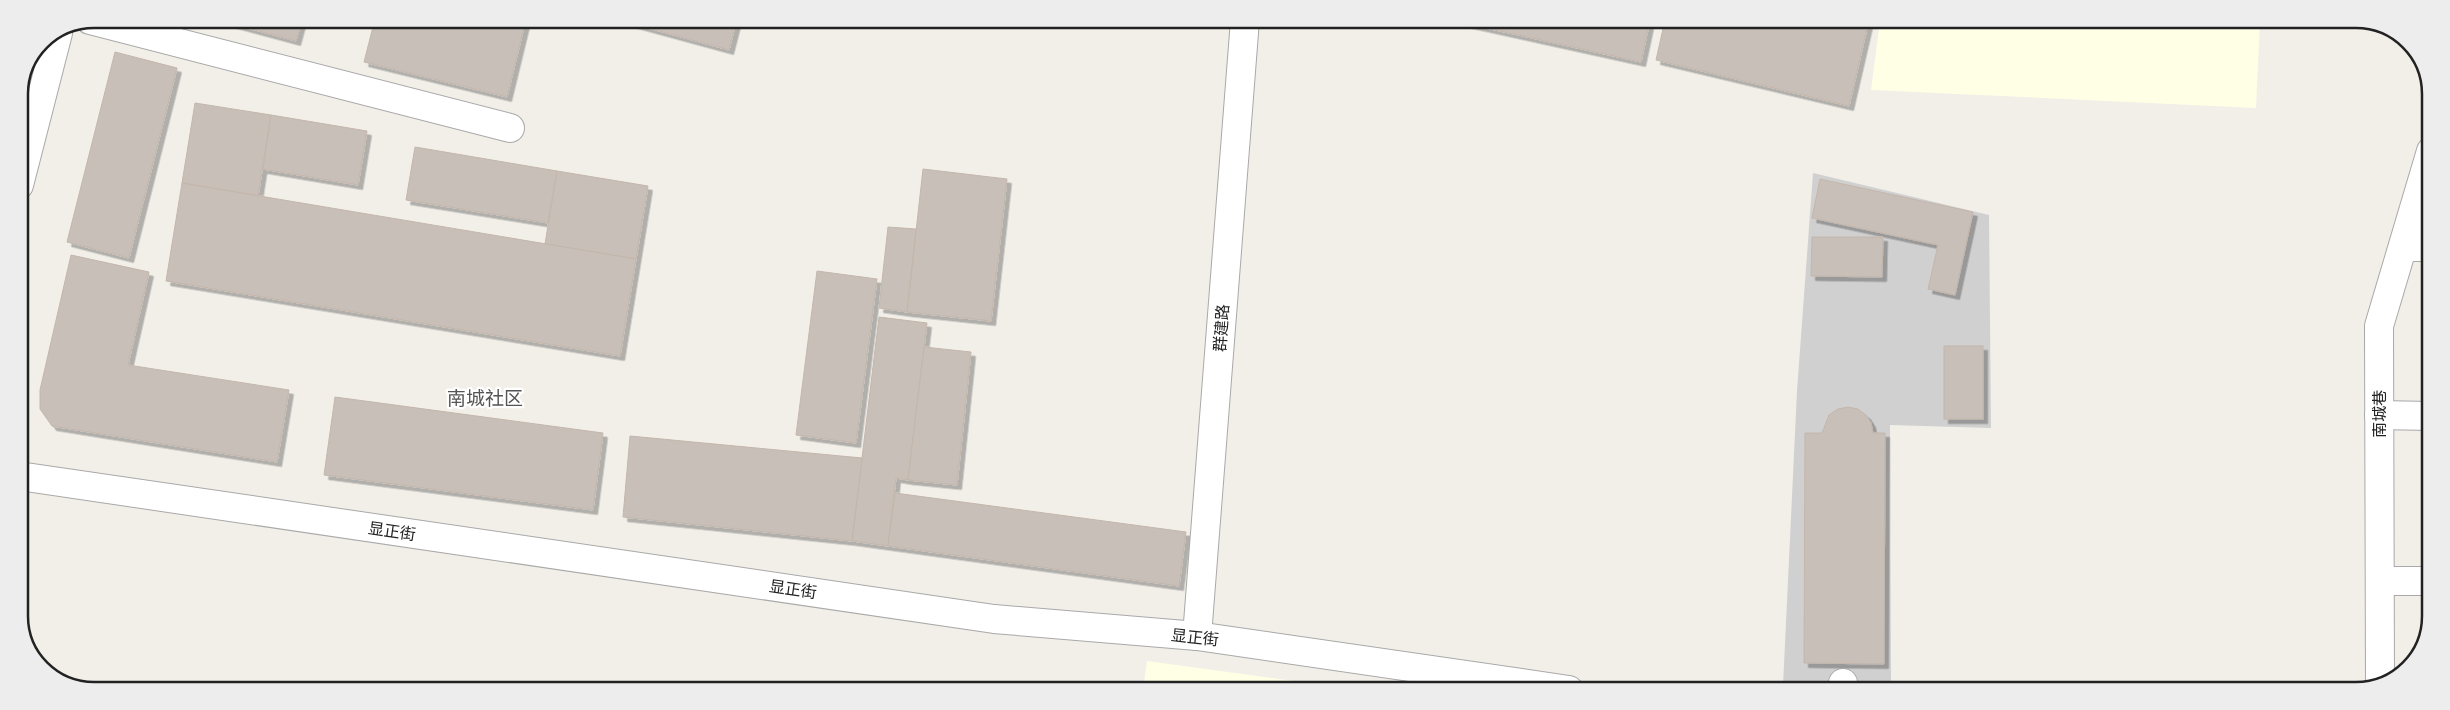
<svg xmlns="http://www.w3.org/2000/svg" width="2450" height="710" font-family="'Work Sans','Noto Sans SC',sans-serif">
<defs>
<filter id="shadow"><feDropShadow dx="4.5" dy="4.5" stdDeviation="0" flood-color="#0004"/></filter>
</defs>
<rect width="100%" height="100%" fill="#f2efe9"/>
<g fill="#ffffe5">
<polygon points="1880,21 2260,21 2256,108 1871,90"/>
<polygon points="1147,661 1361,690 1143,690"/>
</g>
<polygon fill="#d0d0d0" points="1813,173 1989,215 1991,428 1890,425 1891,691 1803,691 1783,686 1797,391"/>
<g fill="#c7bfb8" stroke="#c4b6ab" filter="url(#shadow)">
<polygon points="214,19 302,19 296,41"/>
<polygon points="375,19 526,19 507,97 364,62"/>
<polygon points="615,19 737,19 729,50"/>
<polygon points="1450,20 1650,20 1641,62"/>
<polygon points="1665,20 1854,21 1868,24 1849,106 1656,60"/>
<polygon points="115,52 177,68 129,258 67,242"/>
<polygon points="195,103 271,115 258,196 182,183"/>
<polygon points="271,115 367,131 358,185 263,169"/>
<polygon points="415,147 557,171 548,223 406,200"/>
<polygon points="923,169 1007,179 991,321 907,312"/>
<polygon points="557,171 648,186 636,259 545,244"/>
<polygon points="1820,179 1973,212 1955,295 1928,289 1938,245 1812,218"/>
<polygon points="182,183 636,259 620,356 166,281"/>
<polygon points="888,227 916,229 907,312 879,308"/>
<polygon points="1812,237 1883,237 1882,277 1811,276"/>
<polygon points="71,255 149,272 128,365 289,390 277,462 52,426 40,409 40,390"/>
<polygon points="817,271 877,279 856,443 796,435"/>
<polygon points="879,317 927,323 908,480 896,478 888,546 852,541"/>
<rect x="1944" y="346" width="39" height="73"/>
<polygon points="924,347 971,352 957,485 908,480"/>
<polygon points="335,397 603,433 593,510 324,475"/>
<polygon points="1848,407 1858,409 1866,415 1871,423 1873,433 1885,433 1884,664 1804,663 1805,433 1822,433 1829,415 1838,409"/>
<polygon points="630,436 862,458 852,541 623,517"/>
<polygon points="895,493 1186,532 1179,586 888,546"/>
</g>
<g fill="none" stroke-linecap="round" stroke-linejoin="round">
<g stroke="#a9a9a9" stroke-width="30">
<g id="minor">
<polyline points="90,20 510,128"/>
<polyline points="19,185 58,33"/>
<polyline points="2403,247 2430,247"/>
<polyline points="2379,415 2430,416"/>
<polyline points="19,476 994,619 1197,636 1569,690"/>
<polyline points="2380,581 2429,581"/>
<polyline points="1197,636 1245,20"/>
<polyline points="2380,684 2379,326 2431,151"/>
<polyline points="1843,691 1843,683"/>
</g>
</g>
<use href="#minor" stroke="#fff" stroke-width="28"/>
</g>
<g text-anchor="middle" stroke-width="4.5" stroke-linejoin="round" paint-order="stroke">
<g font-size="16" fill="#222" stroke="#fff">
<text transform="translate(1221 328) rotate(-86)" y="6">群建路</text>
<text transform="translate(2379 414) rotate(-90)" y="6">南城巷</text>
<text transform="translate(392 531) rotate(8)" y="6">显正街</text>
<text transform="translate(793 589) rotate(8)" y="6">显正街</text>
<text transform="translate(1195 637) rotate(6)" y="6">显正街</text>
</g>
<g font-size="19" fill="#555" stroke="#fff">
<text x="485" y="405">南城社区</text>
</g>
</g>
<path d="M0 0H2450V710H0ZM94 28H2356A66 66 0 0 1 2422 94V616A66 66 0 0 1 2356 682H94A66 66 0 0 1 28 616V94A66 66 0 0 1 94 28Z" fill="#ededed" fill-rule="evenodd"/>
<path fill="none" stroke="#222" stroke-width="2.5" d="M94 28H2356A66 66 0 0 1 2422 94V616A66 66 0 0 1 2356 682H94A66 66 0 0 1 28 616V94A66 66 0 0 1 94 28Z"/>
</svg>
